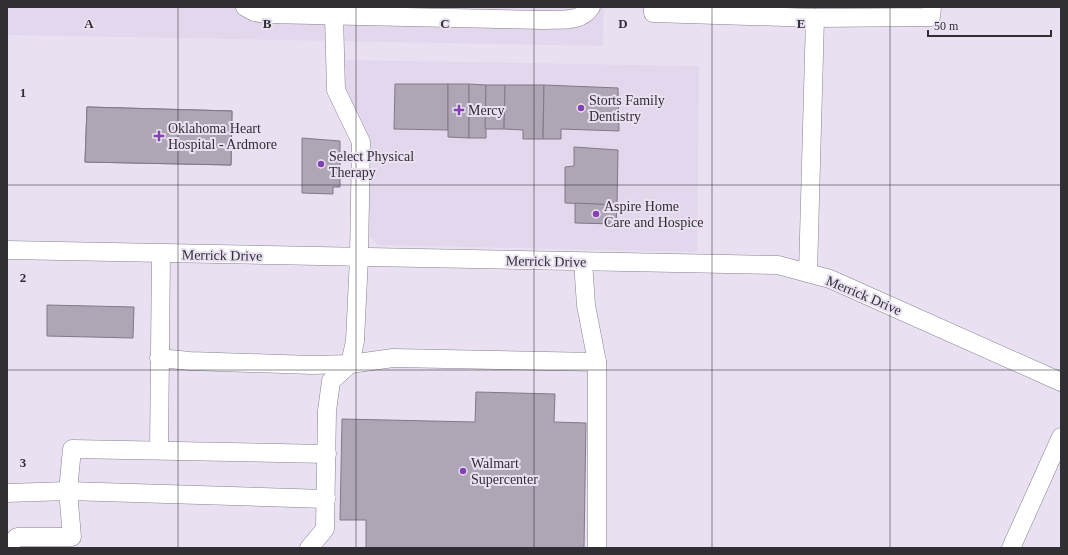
<svg xmlns="http://www.w3.org/2000/svg" width="1068" height="555" font-family="'Times New Roman',serif">
<rect width="100%" height="100%" fill="#e9e1f1"/>
<g fill="#e3d7ee">
<polygon points="7,7 604,7 603,46 7,35"/>
<polygon points="344,60 699,66 697,252 378,245 369,236 368,143 342,84"/>
</g>
<g fill="#aea5b5" stroke="#817988">
<polygon points="395,84 448,84 448,130 394,129"/>
<polygon points="448,84 469,84 469,138 448,137"/>
<polygon points="469,84 486,85 486,138 469,138"/>
<polygon points="486,85 505,85 504,129 485,129"/>
<polygon points="505,85 544,85 543,139 523,139 523,130 504,129"/>
<polygon points="544,85 618,88 619,131 561,129 561,139 543,139"/>
<polygon points="87,107 232,111 231,165 85,162"/>
<polygon points="87,107 232,111 231,165 85,162"/>
<polygon points="302,138 340,141 340,187 333,187 333,194 302,193"/>
<polygon points="574,147 618,150 617,205 565,203 565,167 574,166"/>
<polygon points="575,203 617,205 616,224 575,223"/>
<polygon points="47,305 134,307 133,338 47,336"/>
<polygon points="476,392 555,394 554,422 586,423 584,548 366,548 366,520 340,520 342,419 475,422"/>
</g>
<g fill="none" stroke-linecap="round" stroke-linejoin="round">
<g stroke="#877f8e" stroke-width="19">
<g id="minor">
<path d="M245,7L254,12L266,14L543,20C560,19 581,23 591,7"/>
<polyline points="653,7 653,13 815,18 931,17 932,7"/>
<polyline points="7,250 778,265 830,279 1061,382"/>
<polyline points="583,262 586,305 597,362 597,548"/>
<polyline points="808,273 815,18"/>
<polyline points="159,358 190,361 312,365 350,364 393,358 597,362"/>
<polyline points="159,450 161,254"/>
<polyline points="7,493 68,491 326,499"/>
<polyline points="9,548 9,545 17,537 72,537 68,491 72,449 327,454"/>
<polyline points="309,548 325,529 327,411 331,381 350,364 355,341 359,257 361,142 336,90 334,15"/>
<polyline points="1011,548 1061,437"/>
</g>
</g>
<use href="#minor" stroke="#fff" stroke-width="18"/>
</g>
<path fill="none" stroke="#312e34" stroke-width="1" stroke-opacity="0.55" d="M178,7V548M356,7V548M534,7V548M712,7V548M890,7V548M7,185H1061M7,370H1061"/>
<g fill="#8640b3" stroke="#e9e1f1" stroke-width="1.5">
<circle cx="581" cy="108" r="4"/>
<path d="M457 104h4v4h4v4h-4v4h-4v-4h-4v-4h4z"/>
<path d="M157 130h4v4h4v4h-4v4h-4v-4h-4v-4h4z"/>
<circle cx="321" cy="164" r="4"/>
<circle cx="596" cy="214" r="4"/>
<circle cx="463" cy="471" r="4"/>
</g>
<g text-anchor="middle" stroke-width="4" stroke-linejoin="round" paint-order="stroke">
<g font-size="14" fill="#312e34" stroke="#e9e1f1" text-anchor="start">
<text x="589" y="105">Storts Family<tspan x="589" dy="16">Dentistry</tspan></text>
<text x="468" y="115">Mercy</text>
<text x="168" y="133">Oklahoma Heart<tspan x="168" dy="16">Hospital - Ardmore</tspan></text>
<text x="329" y="161">Select Physical<tspan x="329" dy="16">Therapy</tspan></text>
<text x="604" y="211">Aspire Home<tspan x="604" dy="16">Care and Hospice</tspan></text>
<text x="471" y="468">Walmart<tspan x="471" dy="16">Supercenter</tspan></text>
</g>
<g font-size="14" fill="#312e34" stroke="#e9e1f1">
<text transform="translate(222 255) rotate(1)" y="5">Merrick Drive</text>
<text transform="translate(546 261) rotate(1)" y="5">Merrick Drive</text>
<text transform="translate(864 295) rotate(23)" y="5">Merrick Drive</text>
</g>
</g>
<g font-size="13" text-anchor="middle" font-weight="bold" fill="#312e34" stroke="#e9e1f1" stroke-width="4" stroke-linejoin="round" paint-order="stroke">
<text x="89" y="28">A</text>
<text x="267" y="28">B</text>
<text x="445" y="28">C</text>
<text x="623" y="28">D</text>
<text x="801" y="28">E</text>
<text x="23" y="97">1</text>
<text x="23" y="282">2</text>
<text x="23" y="467">3</text>
</g>
<rect width="1068" height="555" fill="none" stroke="#312e34" stroke-width="16"/>
<path d="M928 30v6h123v-6" fill="none" stroke="#312e34" stroke-width="2"/>
<text x="934" y="30" font-size="12" fill="#312e34" stroke="#e9e1f1" stroke-width="3" paint-order="stroke">50 m</text>
</svg>
